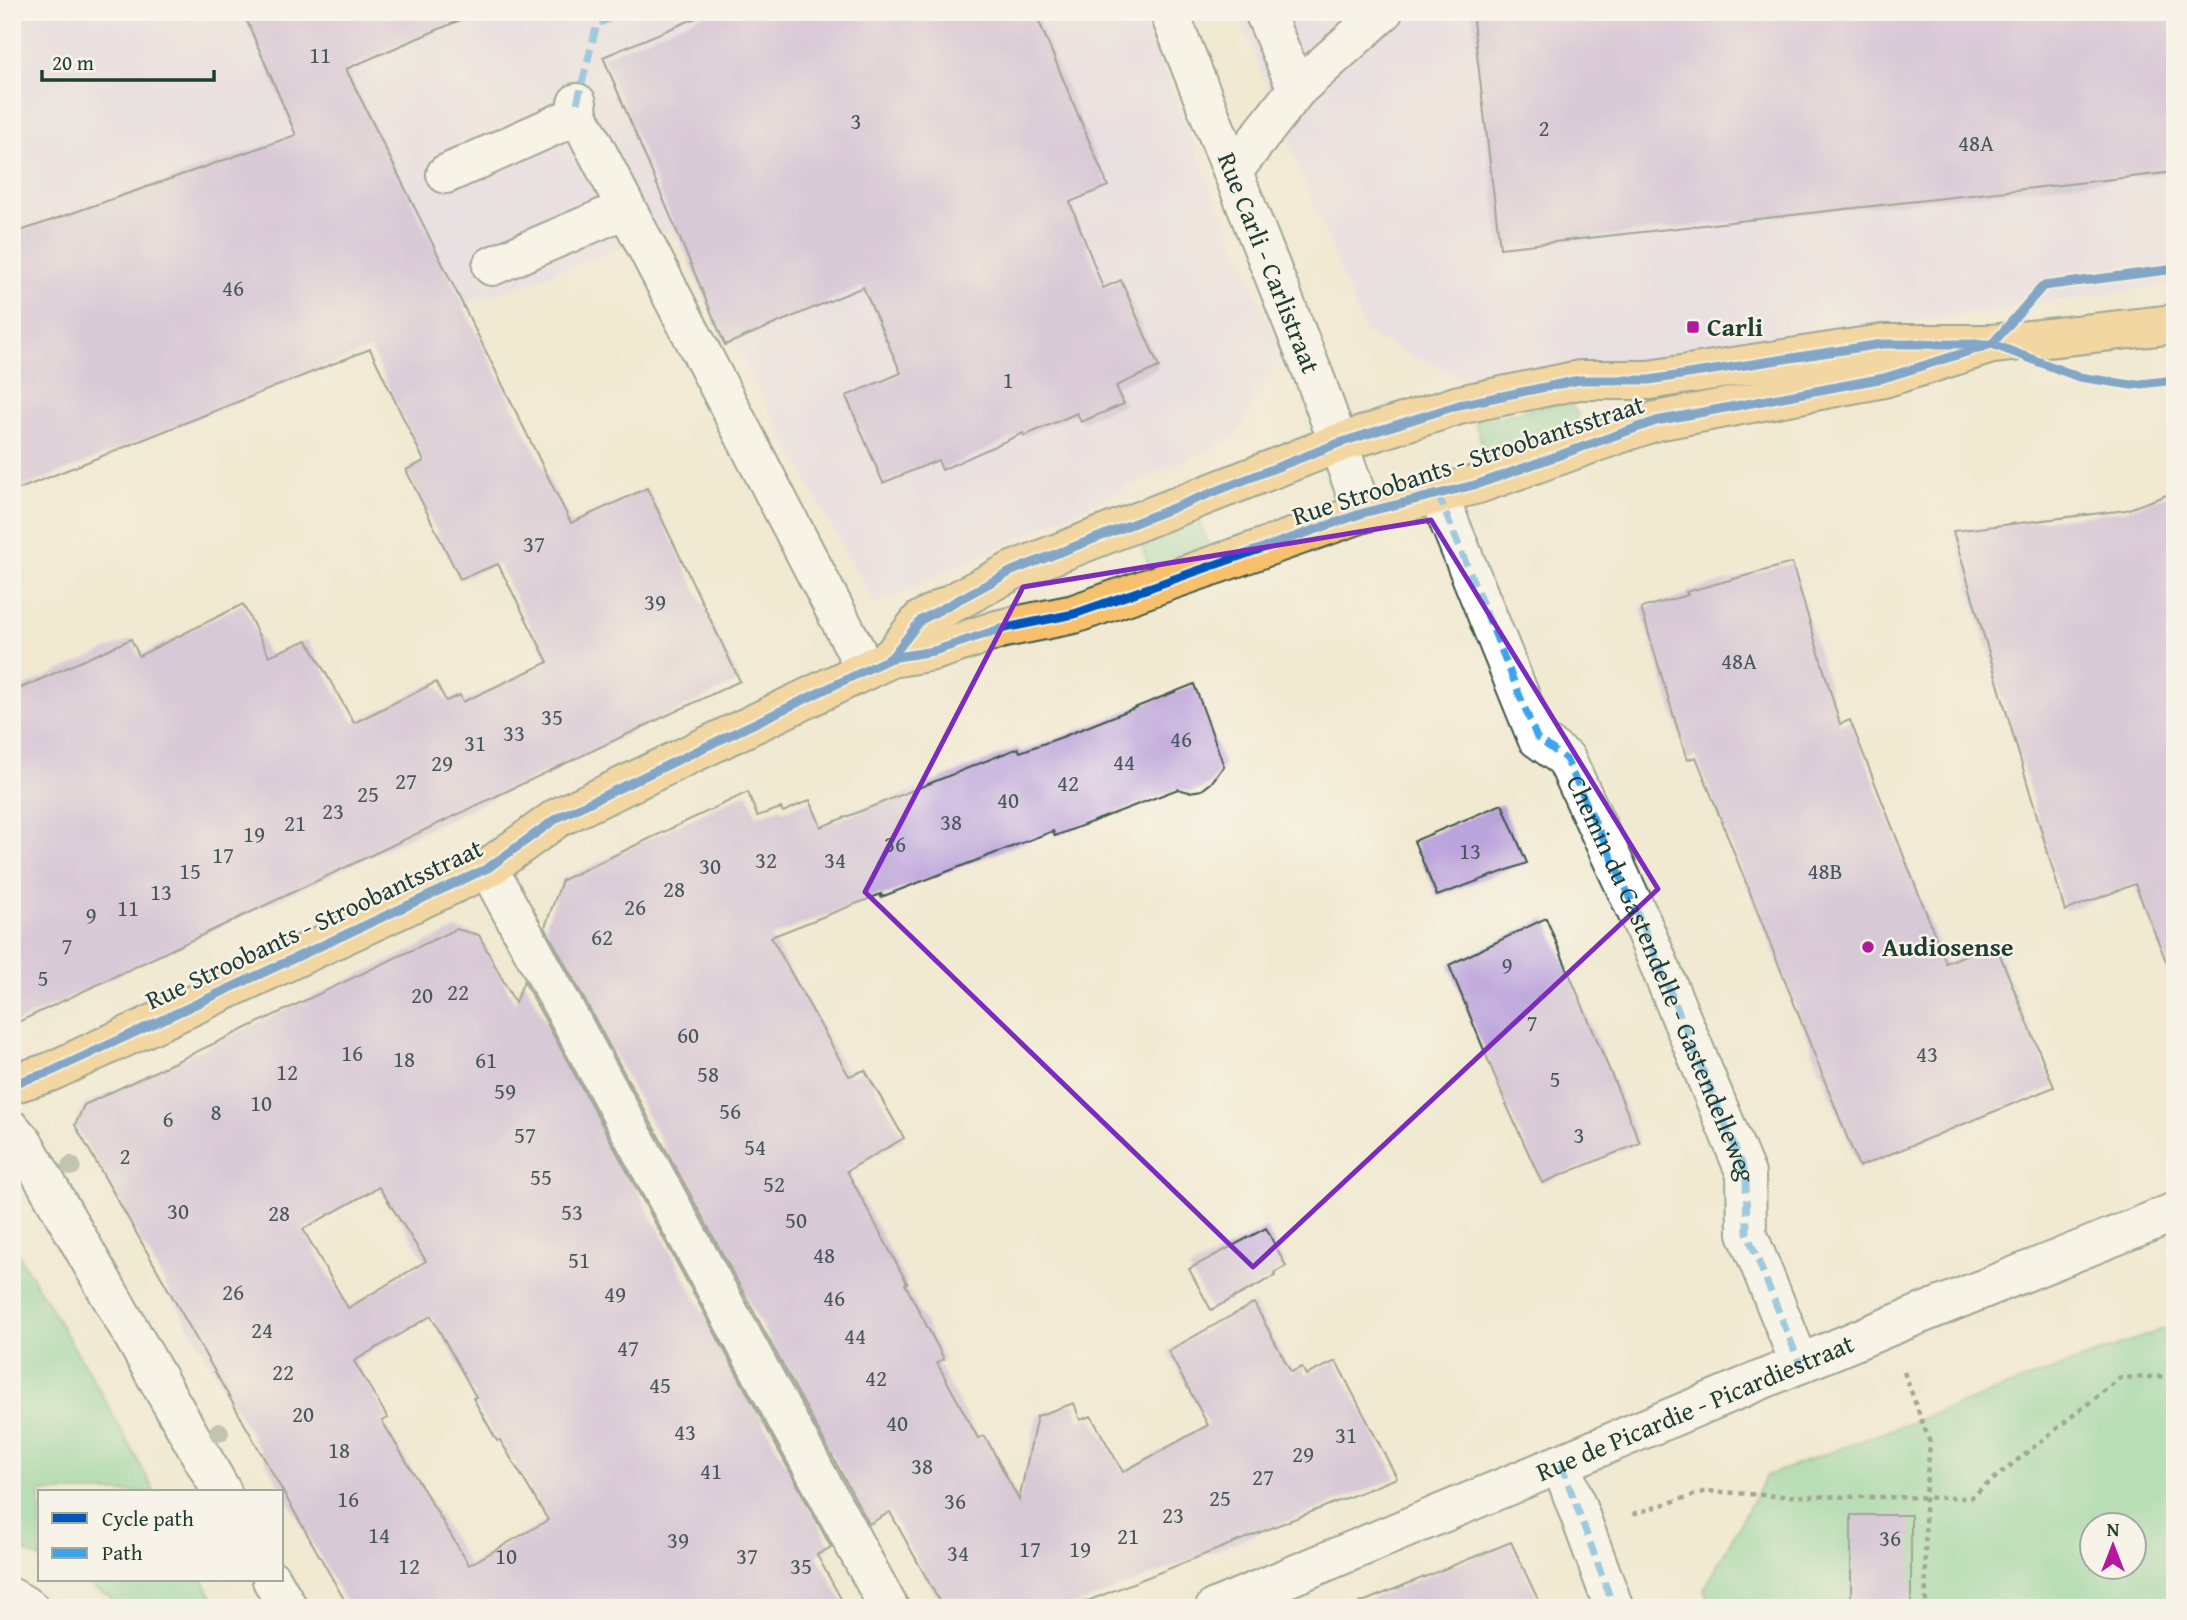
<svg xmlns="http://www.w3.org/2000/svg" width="2187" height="1620" font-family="'Gentium Book Plus',serif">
<rect width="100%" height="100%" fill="#f7f3e8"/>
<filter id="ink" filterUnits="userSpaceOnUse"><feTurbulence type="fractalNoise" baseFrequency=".0143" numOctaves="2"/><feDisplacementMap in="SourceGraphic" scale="14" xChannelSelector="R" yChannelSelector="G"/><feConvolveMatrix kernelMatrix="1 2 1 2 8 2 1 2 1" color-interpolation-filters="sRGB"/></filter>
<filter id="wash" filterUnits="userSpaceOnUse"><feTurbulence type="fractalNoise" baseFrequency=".00686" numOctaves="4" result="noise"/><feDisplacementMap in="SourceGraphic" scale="28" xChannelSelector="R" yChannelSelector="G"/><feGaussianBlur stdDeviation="1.57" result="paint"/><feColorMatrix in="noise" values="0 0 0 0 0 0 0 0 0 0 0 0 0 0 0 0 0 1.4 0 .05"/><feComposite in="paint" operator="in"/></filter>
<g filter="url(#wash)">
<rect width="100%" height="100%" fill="#f1e9d1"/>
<g fill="#e1d4f4">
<polygon points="12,12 1139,12 1282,353 1236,436 874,605 672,229 12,473"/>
<polygon points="1237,12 2175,12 2175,284 1473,384 1365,333"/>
</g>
<g fill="#77d096" stroke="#4b8665" stroke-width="2" fill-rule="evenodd">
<polygon points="1568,402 1578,414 1576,425 1485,455 1475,421"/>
<polygon points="1198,518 1210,549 1151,571 1139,539"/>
<polygon points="12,1244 99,1389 155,1492 40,1492 40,1559 12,1544"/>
<path d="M2175,1325V1608H1711L1704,1590L1766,1476ZM2092,1526H2134V1568H2092Z"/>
<polygon points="79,1580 203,1580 218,1608 106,1608 111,1597"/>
</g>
<g id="blocks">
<g fill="#bba3dc" fill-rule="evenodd">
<polygon points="243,12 479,12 346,69 571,523 647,488 740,681 12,1025 12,692 131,639 139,656 243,604 269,656 307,640 354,723 436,682 446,701 460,695 463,702 548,662 498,564 460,579 406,470 424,461 370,349 12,492 12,234 296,135"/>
<polygon points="710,12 1035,12 1108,186 1070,202 1103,288 1121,280 1159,367 1116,386 1124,404 1081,422 1077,413 1024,436 1023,433 942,470 938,460 883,483 846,396 901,373 863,287 725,345 603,57"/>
<polygon points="1472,12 2175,12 2175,172 1500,248"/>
<polygon points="2175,492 2175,976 2172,976 2135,884 2065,911 1953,531 2126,510"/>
<polygon points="1792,563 1840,724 1850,720 1946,963 1995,943 2054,1087 1859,1167 1696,757 1687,760 1641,608 1688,595 1686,592"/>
<polygon points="1194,684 1224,766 1211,783 1202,790 1189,792 1178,789 1055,836 1053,831 881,897 881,894 771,937 849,1076 865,1070 904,1138 847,1171 907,1283 905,1284 944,1359 937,1363 978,1438 985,1436 1019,1500 1037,1416 1074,1403 1080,1420 1091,1416 1123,1472 1208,1425 1168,1351 1254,1303 1291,1372 1302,1367 1306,1375 1336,1361 1397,1478 1070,1608 943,1608 890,1512 869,1524 545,927 562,880 748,792 757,816 781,808 783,812 810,800 821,827 1018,748 1020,752 1062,737"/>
<polygon points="1502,804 1527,863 1437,896 1414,841"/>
<polygon points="1546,918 1640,1143 1542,1183 1507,1106 1449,965"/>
<path d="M456,929L479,935L515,1003L524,981L831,1547L817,1555L846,1608H349L75,1125L84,1105ZM379,1187L426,1261L348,1308L303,1229ZM431,1316L476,1397L473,1398L497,1441L500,1440L548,1520L469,1565L382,1421L388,1418L354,1361Z"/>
<polygon points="1266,1228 1286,1266 1274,1273 1275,1276 1211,1310 1189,1269"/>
<rect x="1851" y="1515" width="60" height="93"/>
<polygon points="1511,1542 1542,1608 1355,1608 1355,1605"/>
</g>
</g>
</g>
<g filter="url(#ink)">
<use href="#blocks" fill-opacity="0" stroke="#3e574c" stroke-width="2"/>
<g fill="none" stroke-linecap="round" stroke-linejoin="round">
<g stroke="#3e574c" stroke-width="42">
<g id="minor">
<path id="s1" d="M1169,12L1316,381L1363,513"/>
<polyline points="1264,12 1297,89"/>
<polyline points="577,103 578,115 866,670"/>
<polyline points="1233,171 1297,89 1383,12"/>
<polyline points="446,174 578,115"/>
<polyline points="492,266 625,209"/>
<path id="s2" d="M1438,494L1537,738L1566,759L1641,921L1746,1174L1747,1233L1800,1364"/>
<polyline points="488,868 889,1608"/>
<polyline points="12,1130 24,1144 222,1492"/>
<polyline points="1561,1464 1614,1608"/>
<polyline points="272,1580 288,1608"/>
<polyline points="12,1598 29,1608"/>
<path id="s3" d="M1215,1608L1888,1327L2175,1212"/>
</g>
</g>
<g stroke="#3e574c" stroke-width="42">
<g id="major">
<polyline points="891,658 921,620 1012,571 1339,443 1459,405 1579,380 1649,380 1882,344 1992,344 2175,324"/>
<polyline points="12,1084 50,1072 488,868 557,818 891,658 934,651 1000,629 1074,614 1363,513 1478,484 1656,421 1884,378 1992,344"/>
</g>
</g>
<g stroke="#3e574c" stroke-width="4.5" stroke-dasharray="5 5" stroke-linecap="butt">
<polyline points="1904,1372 1930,1443 1925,1498 1926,1608"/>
<polyline points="1633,1514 1707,1491 1777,1496 1970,1498 2120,1378 2175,1376"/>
</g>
<use href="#minor" stroke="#fff" stroke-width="38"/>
<use href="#major" stroke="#f7c06c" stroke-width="38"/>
<g stroke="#3da4eb" stroke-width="7" stroke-dasharray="14 7" stroke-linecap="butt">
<polyline points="577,103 597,24 626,12"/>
<polyline points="1438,494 1537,738 1566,759 1641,921 1746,1174 1747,1233 1800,1364"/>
<polyline points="1561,1464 1614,1608"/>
<polyline points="12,1598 29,1608"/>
</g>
<g stroke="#f7f3e8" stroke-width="13">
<g id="cycleway">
<polyline points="1992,344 2043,286 2175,269"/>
<polyline points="891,658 921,620 1012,571 1339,443 1459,405 1579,380 1649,380 1882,344 1992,344 2079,377 2132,385 2175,380"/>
<polyline points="12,1084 50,1072 488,868 557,818 891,658 934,651 1000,629 1074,614 1363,513 1478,484 1656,421 1884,378 1992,344"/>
</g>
</g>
<use href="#cycleway" stroke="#0057b8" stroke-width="9"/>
</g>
<g fill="#879a86">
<circle cx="71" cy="1166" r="10"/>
<circle cx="219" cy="1432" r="10"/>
</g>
</g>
<path d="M0 0H2187V1620H0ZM1431,520L1658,889L1253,1267L865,892L1023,587Z" fill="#f1e9d1" fill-opacity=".55" fill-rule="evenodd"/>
<path fill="none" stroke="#7b2cbf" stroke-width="5" stroke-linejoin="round" d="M1431,520L1658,889L1253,1267L865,892L1023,587Z"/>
<g fill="#b5179e" stroke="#f7f3e8" stroke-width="2.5">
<rect x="1686" y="320" width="14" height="14" rx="3.5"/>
<circle cx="1868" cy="947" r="7"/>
</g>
<g text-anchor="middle" stroke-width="5" stroke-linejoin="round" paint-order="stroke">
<g font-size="23" fill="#46565e">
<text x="320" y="63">11</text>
<text x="856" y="129">3</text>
<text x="1544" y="136">2</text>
<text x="1976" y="151">48A</text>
<text x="233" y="296">46</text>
<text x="1008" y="388">1</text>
<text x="534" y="552">37</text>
<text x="655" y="610">39</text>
<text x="1739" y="669">48A</text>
<text x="552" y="725">35</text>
<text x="514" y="741">33</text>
<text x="1181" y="747">46</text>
<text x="475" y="751">31</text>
<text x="1124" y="770">44</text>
<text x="442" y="771">29</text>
<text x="406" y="789">27</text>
<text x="1068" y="791">42</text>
<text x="368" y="802">25</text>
<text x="1008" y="808">40</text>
<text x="333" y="819">23</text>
<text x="951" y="830">38</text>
<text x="295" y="831">21</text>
<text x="254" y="842">19</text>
<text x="895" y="852">36</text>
<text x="1470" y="859">13</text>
<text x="223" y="863">17</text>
<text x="766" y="868">32</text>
<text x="835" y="868">34</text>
<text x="710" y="874">30</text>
<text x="190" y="879">15</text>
<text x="1825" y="879">48B</text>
<text x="674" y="897">28</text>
<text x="161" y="900">13</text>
<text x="635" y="915">26</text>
<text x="128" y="916">11</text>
<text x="91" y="923">9</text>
<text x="602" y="945">62</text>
<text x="67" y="954">7</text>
<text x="1507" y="973">9</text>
<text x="43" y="986">5</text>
<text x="458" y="1000">22</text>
<text x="422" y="1003">20</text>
<text x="1532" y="1031">7</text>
<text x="688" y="1043">60</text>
<text x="352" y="1061">16</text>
<text x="1927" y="1062">43</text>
<text x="404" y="1067">18</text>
<text x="486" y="1068">61</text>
<text x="287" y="1080">12</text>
<text x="708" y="1082">58</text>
<text x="1555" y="1087">5</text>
<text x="505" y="1099">59</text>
<text x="261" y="1111">10</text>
<text x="730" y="1119">56</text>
<text x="216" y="1120">8</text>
<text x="168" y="1127">6</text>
<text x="525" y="1143">57</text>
<text x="1579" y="1143">3</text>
<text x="755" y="1155">54</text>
<text x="125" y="1164">2</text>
<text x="541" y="1185">55</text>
<text x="774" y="1192">52</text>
<text x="178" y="1219">30</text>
<text x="572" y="1220">53</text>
<text x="279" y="1221">28</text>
<text x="796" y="1228">50</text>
<text x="824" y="1263">48</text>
<text x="579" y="1268">51</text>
<text x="233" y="1300">26</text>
<text x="615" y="1302">49</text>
<text x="834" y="1306">46</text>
<text x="262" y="1338">24</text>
<text x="855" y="1344">44</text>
<text x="628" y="1356">47</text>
<text x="283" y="1380">22</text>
<text x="876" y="1386">42</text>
<text x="660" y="1393">45</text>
<text x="303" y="1422">20</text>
<text x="897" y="1431">40</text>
<text x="685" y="1440">43</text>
<text x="1346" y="1443">31</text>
<text x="339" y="1458">18</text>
<text x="1303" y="1462">29</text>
<text x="922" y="1474">38</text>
<text x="711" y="1479">41</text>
<text x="1263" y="1485">27</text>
<text x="1220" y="1506">25</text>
<text x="348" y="1507">16</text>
<text x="955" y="1509">36</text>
<text x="1173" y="1523">23</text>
<text x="379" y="1543">14</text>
<text x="1128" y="1544">21</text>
<text x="1890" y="1546">36</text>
<text x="678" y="1548">39</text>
<text x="1030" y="1557">17</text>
<text x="1080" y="1557">19</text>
<text x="958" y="1561">34</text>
<text x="506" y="1564">10</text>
<text x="747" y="1564">37</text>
<text x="409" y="1574">12</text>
<text x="801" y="1574">35</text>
</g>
<g font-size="26" fill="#1f3d34" stroke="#f7f3e8">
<text dy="9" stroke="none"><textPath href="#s1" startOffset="270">Rue Carli - Carlistraat</textPath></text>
<text transform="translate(1468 460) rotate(-18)" y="9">Rue Stroobants - Stroobantsstraat</text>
<text transform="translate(314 924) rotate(-25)" y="9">Rue Stroobants - Stroobantsstraat</text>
<text dy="9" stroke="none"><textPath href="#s2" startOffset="539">Chemin du Gastendelle - Gastendelleweg</textPath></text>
<text dy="9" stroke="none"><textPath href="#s3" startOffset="520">Rue de Picardie - Picardiestraat</textPath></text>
</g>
<g font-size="26" font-weight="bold" fill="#1f3d34" stroke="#f7f3e8" text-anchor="start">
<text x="1707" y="336">Carli</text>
<text x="1882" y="956">Audiosense</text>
</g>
</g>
<rect width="2187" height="1620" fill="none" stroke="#f7f3e8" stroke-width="42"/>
<rect x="38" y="1490" width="245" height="91" fill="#f7f3e8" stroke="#a1aaa0" stroke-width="2"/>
<rect x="52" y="1513" width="35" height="10" fill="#0057b8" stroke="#a1aaa0" stroke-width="2"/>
<text x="102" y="1526" font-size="21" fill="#1f3d34">Cycle path</text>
<rect x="52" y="1548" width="35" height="10" fill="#3da4eb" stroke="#a1aaa0" stroke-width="2"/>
<text x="102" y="1560" font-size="21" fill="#1f3d34">Path</text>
<g transform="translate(2113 1546)"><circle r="33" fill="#f7f3e8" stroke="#a1aaa0" stroke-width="2"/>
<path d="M0-5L12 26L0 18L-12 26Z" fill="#b5179e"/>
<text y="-10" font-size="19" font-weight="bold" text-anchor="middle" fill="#1f3d34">N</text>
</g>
<path d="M42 70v10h172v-10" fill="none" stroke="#1f3d34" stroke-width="3.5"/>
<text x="52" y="70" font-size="21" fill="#1f3d34" stroke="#f7f3e8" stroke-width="5" paint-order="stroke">20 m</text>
</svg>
